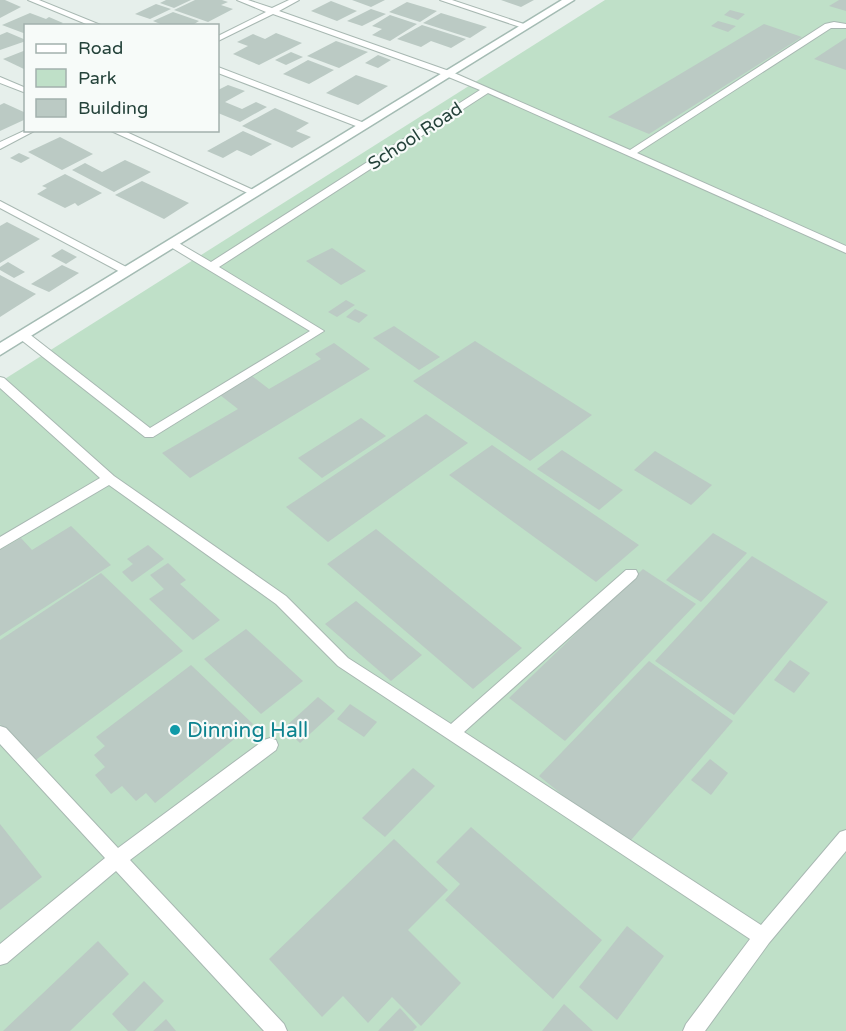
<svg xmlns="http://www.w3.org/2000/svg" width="846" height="1031" font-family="'Varela Round',sans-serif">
<rect width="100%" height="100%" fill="#e6efeb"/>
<polygon fill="#bfe0c8" points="605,0 846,0 846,1031 0,1031 0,382"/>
<g fill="#bbcac4">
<polygon points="0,0 5,0 21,7 0,18"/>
<polygon points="166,0 191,0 174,8 160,3"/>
<polygon points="195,0 222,0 228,2 221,5 233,9 208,22 174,10"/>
<polygon points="352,0 385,0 371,7"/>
<polygon points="501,0 534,0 521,7"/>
<polygon points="839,0 846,0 846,11 829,6"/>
<polygon points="331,1 357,11 337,21 311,11"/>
<polygon points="407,2 437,11 420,22 389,12"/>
<polygon points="156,4 171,9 150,19 135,14"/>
<polygon points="371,9 386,14 362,26 347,21"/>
<polygon points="730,10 745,14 738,20 724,15"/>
<polygon points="173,12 199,21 191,26 165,26 153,21"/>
<polygon points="30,13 46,19 49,17 63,23 57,26 26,26 26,34 2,25"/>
<polygon points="441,13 487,27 470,38 423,23"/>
<polygon points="390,15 417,24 390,41 372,35 382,29 372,26"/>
<polygon points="718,21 736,26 728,32 711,26"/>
<polygon points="764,24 802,37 649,134 608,117"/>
<polygon points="422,25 466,39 451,48 431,41 421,47 397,39"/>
<polygon points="7,32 26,40 26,41 0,50 0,35"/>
<polygon points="276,33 302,43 259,65 233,54 248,46 237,42 253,34 265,39"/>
<polygon points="846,38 846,70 814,59"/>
<polygon points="336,41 368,52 339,68 307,56"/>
<polygon points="26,50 26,70 3,59"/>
<polygon points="291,52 303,57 286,65 275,60"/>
<polygon points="378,55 391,60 378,68 365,63"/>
<polygon points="308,60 334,70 309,84 283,74"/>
<polygon points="356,75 388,86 358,105 326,93"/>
<polygon points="228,85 245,91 225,102 242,109 256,102 267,107 240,122 218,113 218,90"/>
<polygon points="4,103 26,113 26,119 0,131 0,105"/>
<polygon points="275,108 309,123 296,131 311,137 292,148 242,126"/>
<polygon points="243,131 272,144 251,156 237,150 223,158 207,151"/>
<polygon points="60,137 93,154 62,170 28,152"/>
<polygon points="19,153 30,158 21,163 10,158"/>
<polygon points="125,160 151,172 114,192 72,170 85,163 102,172"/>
<polygon points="65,174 102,193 78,206 75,203 65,208 37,194 47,188 42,186"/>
<polygon points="142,181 189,203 164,219 115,195"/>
<polygon points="7,222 40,239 0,263 0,226"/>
<polygon points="332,248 366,271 341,285 306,261"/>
<polygon points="62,249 77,257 66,264 51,256"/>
<polygon points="8,262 25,272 14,278 0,270 0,267"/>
<polygon points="62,265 79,273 49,292 31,284"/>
<polygon points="0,275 36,294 0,317"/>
<polygon points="346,300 355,305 337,317 328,312"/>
<polygon points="355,309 368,315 359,323 346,317"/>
<polygon points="394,326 440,357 419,370 373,338"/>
<polygon points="475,341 592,415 530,461 413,381"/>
<polygon points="334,343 370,369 190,478 162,453 238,409 220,395 252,376 269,389 321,359 315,354"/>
<polygon points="426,414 468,443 328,542 286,507"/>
<polygon points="361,418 386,436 322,478 298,458"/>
<polygon points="492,445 639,545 596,582 449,475"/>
<polygon points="562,450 623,490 599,510 537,469"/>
<polygon points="655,451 712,485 691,505 634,470"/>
<polygon points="71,526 111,565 0,636 0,550 21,538 32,550"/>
<polygon points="376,529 522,648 473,689 327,564"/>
<polygon points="713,533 747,553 701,602 666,580"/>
<polygon points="148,545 164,559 132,582 122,572 133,564 127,559"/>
<polygon points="752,556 828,602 734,715 655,661"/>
<polygon points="168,563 186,580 180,584 220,620 193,640 149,599 164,589 150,575"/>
<polygon points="643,569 696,604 565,741 509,698"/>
<polygon points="101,573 183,651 33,762 0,724 0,640"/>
<polygon points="356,601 422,655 391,681 325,624"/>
<polygon points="246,629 303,681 261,714 204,659"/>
<polygon points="790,660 810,673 794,693 774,680"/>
<polygon points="649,661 733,721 626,846 539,776"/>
<polygon points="191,665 253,724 155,803 146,793 136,801 122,786 111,794 95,775 105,767 94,755 105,746 96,737"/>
<polygon points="318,697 335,711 300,743 284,728"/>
<polygon points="350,704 377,722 364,737 337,719"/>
<polygon points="710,759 728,773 711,795 691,780"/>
<polygon points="413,768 435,786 385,837 362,818"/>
<polygon points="0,824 42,877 0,910"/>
<polygon points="471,827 602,940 553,999 445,900 460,884 436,862"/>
<polygon points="394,839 448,890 408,930 461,983 421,1026 392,997 368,1023 343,996 322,1017 269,959"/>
<polygon points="627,926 664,956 617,1020 579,987"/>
<polygon points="98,941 129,974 70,1031 3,1031"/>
<polygon points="144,981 164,1001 135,1031 128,1031 112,1014"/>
<polygon points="564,1004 593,1031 542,1031"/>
<polygon points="400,1008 417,1027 413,1031 378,1031"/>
<polygon points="166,1019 176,1031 153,1031"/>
</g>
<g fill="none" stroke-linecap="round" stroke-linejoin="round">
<g stroke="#a8b8b2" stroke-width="2">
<g id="service">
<polygon points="28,0 39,0 103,26 91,26"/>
<polygon points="237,0 248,0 272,8 289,0 299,0 279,11 452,72 630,150 825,24 834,22 846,24 846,28 831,28 637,153 846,246 846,253 488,93 219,267 324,331 153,437 145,437 20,339 20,333 28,333 150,428 310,331 169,246 169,242 177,242 211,262 480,90 446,76 273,14 218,41 218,36 266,12"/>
<polygon points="440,0 452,0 530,26 523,28"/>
<polygon points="218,67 367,124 369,126 361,128 218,73"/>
<polygon points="0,77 26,88 26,93 0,83"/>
<polygon points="26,130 36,130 0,149 0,142"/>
<polygon points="109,130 122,130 260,193 252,195"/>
<polygon points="0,201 132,270 133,272 128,275 124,274 0,208"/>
<polygon points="0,377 4,378 114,476 286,596 348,658 451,724 626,570 636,570 638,574 636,578 464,732 761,925 840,832 846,830 846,851 769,943 705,1031 683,1031 686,1024 750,939 338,666 276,604 109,485 0,549 0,537 100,478 0,388"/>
<polygon points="0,726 6,728 118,848 264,740 270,738 276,740 278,745 276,750 130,860 284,1024 287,1031 264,1031 116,871 7,963 0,965 0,944 105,858 0,744"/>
</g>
</g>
<g stroke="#a4bbb3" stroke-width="3">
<polygon id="secondary" points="562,0 574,0 0,355 0,343"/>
</g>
<use href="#service" fill="#fff" fill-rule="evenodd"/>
<use href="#secondary" fill="#fff" fill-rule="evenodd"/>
</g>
<circle fill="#0f9aa8" stroke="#f7fbf9" stroke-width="2" cx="175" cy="730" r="6"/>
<g text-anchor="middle" stroke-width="4.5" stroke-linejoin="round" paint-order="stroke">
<g font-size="18" fill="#24423a" stroke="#f7fbf9">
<text transform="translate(415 136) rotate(-33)" y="6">School Road</text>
</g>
<g font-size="21" fill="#0d838f" stroke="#f7fbf9" text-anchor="start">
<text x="187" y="737">Dinning Hall</text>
</g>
</g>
<rect x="24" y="24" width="195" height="108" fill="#f7fbf9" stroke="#a3b1ad" stroke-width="1.5"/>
<rect x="36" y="44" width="30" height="9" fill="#ffffff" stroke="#a3b1ad" stroke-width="1.5"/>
<text x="78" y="54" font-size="18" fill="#24423a">Road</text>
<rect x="36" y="69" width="30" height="18" fill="#bfe0c8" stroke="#a3b1ad" stroke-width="1.5"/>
<text x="78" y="84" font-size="18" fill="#24423a">Park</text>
<rect x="36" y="99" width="30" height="18" fill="#bbcac4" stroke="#a3b1ad" stroke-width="1.5"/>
<text x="78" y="114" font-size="18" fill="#24423a">Building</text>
</svg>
